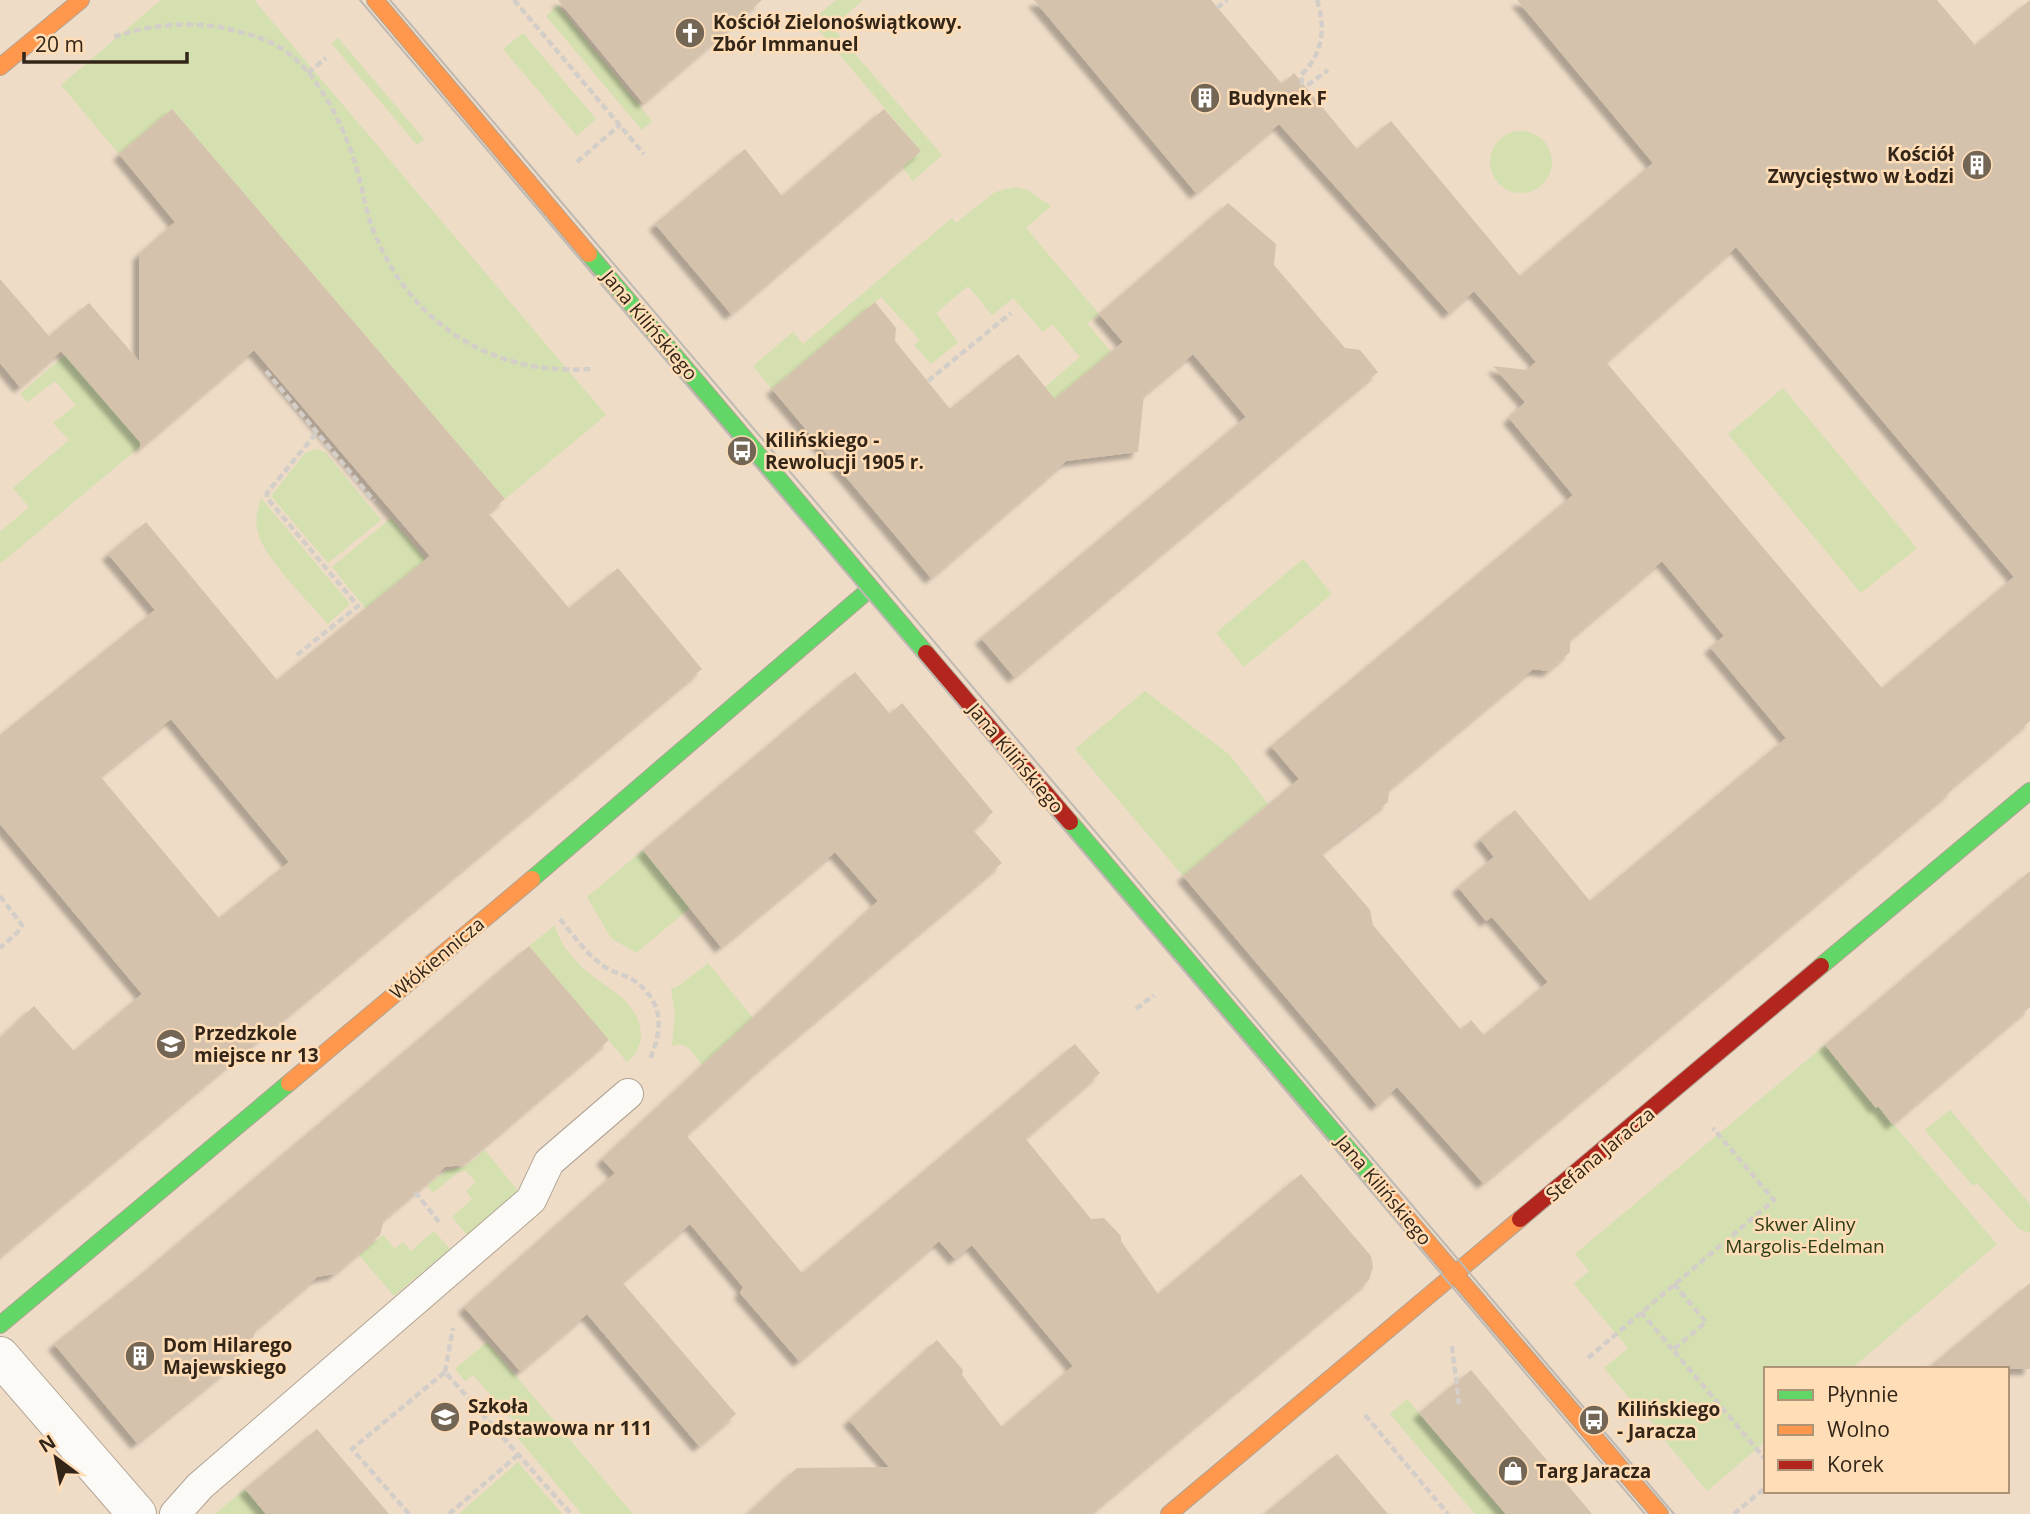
<svg xmlns="http://www.w3.org/2000/svg" width="2030" height="1514" font-family="'Open Sans',sans-serif">
<defs>
<filter id="shadow"><feDropShadow dx="-6" dy="6" stdDeviation="2" flood-color="#0004"/></filter>
</defs>
<rect width="100%" height="100%" fill="#eedcc7"/>
<g fill="#d4e0af">
<polygon points="161,0 254,0 606,415 505,499 172,109 119,154 61,85"/>
<polygon points="836,0 863,0 832,27 942,155 913,181 902,167 920,150 811,21"/>
<polygon points="558,5 652,121 642,130 546,16"/>
<polygon points="523,33 596,119 577,136 503,49"/>
<polygon points="338,38 424,139 417,145 331,43"/>
<circle cx="1521" cy="162" r="31"/>
<polygon points="1014,187 1028,190 1051,206 1026,228 1099,314 1087,323 1111,352 1055,399 1045,387 1080,357 1052,324 1043,332 1013,298 992,315 968,286 936,313 958,342 931,364 914,345 920,340 881,297 772,389 753,366 793,332 803,344 952,218 956,223 995,192"/>
<polygon points="65,355 142,445 0,564 0,532 29,507 13,488 69,440 53,423 76,405 55,381 27,402 20,394"/>
<polygon points="1783,388 1917,548 1861,593 1728,434"/>
<polygon points="315,449 325,452 381,520 328,563 271,496 305,453"/>
<path d="M261,498L350,604L328,624C310,603 267,561 259,536C254,522 257,512 261,498Z"/>
<polygon points="391,518 427,561 366,609 332,567"/>
<polygon points="1303,559 1332,594 1244,667 1216,633"/>
<polygon points="1145,691 1229,754 1268,804 1183,876 1075,749"/>
<polygon points="643,850 690,908 636,953 611,938 587,897"/>
<path d="M555,925C558,940 567,951 577,962C599,987 639,997 641,1034C641,1046 635,1056 627,1062L529,946Z"/>
<path d="M708,963L753,1018L702,1065C694,1055 686,1039 672,1046L675,1014L671,988H676Z"/>
<polygon points="1825,1045 1997,1244 1851,1369 1766,1369 1766,1441 1707,1491 1656,1430 1657,1428 1633,1399 1631,1400 1604,1368 1628,1348 1574,1284 1589,1271 1575,1254"/>
<polygon points="1950,1110 2030,1204 2030,1233 2019,1229 1977,1183 1973,1186 1925,1130"/>
<polygon points="485,1150 518,1191 467,1235 452,1217 472,1199 466,1191 476,1182 466,1171 457,1173 433,1193 427,1186 447,1170 466,1166"/>
<polygon points="434,1231 450,1249 394,1296 359,1255 383,1235 395,1249 403,1242 411,1251"/>
<polygon points="487,1342 633,1514 582,1514 509,1428 515,1422 473,1375 465,1381 455,1369"/>
<polygon points="1407,1399 1505,1514 1475,1514 1390,1414"/>
<polygon points="518,1462 562,1514 459,1514"/>
<polygon points="245,1489 266,1514 215,1514"/>
</g>
<g fill="#d5c2ac" fill-rule="evenodd" filter="url(#shadow)">
<polygon points="558,0 762,0 643,103"/>
<path d="M1034,0H1211L1282,84L1294,73L1357,149L1391,121L1520,276L1653,163L1517,0H1937L1975,45L2030,0V721L1951,788L1953,789L1483,1183L1397,1087L1377,1105L1183,876L1299,779L1271,746L1573,495L1509,418L1525,402L1493,366L1527,370L1536,362L1474,291L1449,313L1279,124L1196,193ZM1736,247L2014,577L1882,688L1606,362ZM1662,561L1724,636L1710,647L1786,738L1590,901L1515,810L1480,839L1494,857L1458,887L1486,921L1492,917L1548,982L1484,1035L1471,1020L1461,1030L1373,925L1370,910L1321,853L1388,802L1389,789L1533,669L1548,671L1570,652V639Z"/>
<path d="M172,109L505,499L488,513L569,608L618,568L702,669L0,1256V1038L34,1006L74,1051L142,994L0,824V735L155,610L108,554L146,522L277,680L430,556L254,350L140,448V442L61,351L20,387L0,363V279L49,336L89,303L139,361V254L175,222L119,154ZM171,719L289,862L219,918L100,776Z"/>
<polygon points="884,109 921,151 731,314 655,224 745,149 782,196"/>
<polygon points="1228,203 1276,244 1274,265 1345,348 1360,350 1378,372 1014,677 981,638 1246,417 1193,354 1144,395 1138,452 1066,461 931,578 772,389 875,302 896,328 895,341 950,409 1018,354 1055,399 1123,342 1099,314"/>
<polygon points="855,672 890,714 902,703 993,812 973,830 1002,863 777,1053 686,1135 802,1273 1075,1044 1100,1073 1025,1138 1091,1219 1104,1218 1121,1236 1121,1241 1158,1294 1301,1174 1371,1256 1373,1267 1369,1280 1090,1514 747,1514 797,1468 889,1467 849,1420 937,1340 963,1370 962,1375 1002,1427 1073,1366 972,1245 955,1259 939,1241 799,1361 740,1293 743,1287 690,1224 622,1282 736,1414 699,1446 587,1314 520,1371 464,1307 615,1173 602,1159 878,901 835,852 721,947 643,850"/>
<polygon points="2030,871 2030,1007 1892,1124 1878,1106 1876,1108 1825,1045"/>
<polygon points="529,946 609,1040 462,1165 445,1167 384,1219 380,1235 334,1274 317,1277 257,1328 251,1343 225,1366 228,1369 137,1443 54,1344 145,1271"/>
<polygon points="2030,1283 2030,1369 1927,1369"/>
<polygon points="1471,1370 1592,1514 1506,1514 1419,1413"/>
<polygon points="317,1429 389,1514 266,1514 245,1489"/>
<polygon points="1337,1454 1388,1514 1264,1514"/>
</g>
<g fill="none" stroke-linecap="round" stroke-linejoin="round">
<g stroke="#b0a393" stroke-width="32">
<polyline id="lane" points="175,1514 200,1486 531,1200 549,1162 628,1094"/>
</g>
<g stroke="#b0a393" stroke-width="40">
<polyline id="street" points="0,1356 137,1514"/>
</g>
<g stroke="#b0a393" stroke-width="18">
<g id="fast">
<polyline points="589,254 926,653"/>
<polyline points="1070,822 1374,1179"/>
<polyline points="532,879 871,588"/>
<polyline points="1821,966 2030,791"/>
<polyline points="0,1325 289,1083"/>
</g>
</g>
<g stroke="#b0a393" stroke-width="18">
<g id="slow">
<polyline points="375,0 589,254"/>
<polyline points="0,67 81,0"/>
<polyline points="289,1083 532,879"/>
<polyline points="1374,1179 1660,1514"/>
<polyline points="1169,1514 1520,1219"/>
</g>
</g>
<g stroke="#b0a393" stroke-width="18">
<g id="jam">
<polyline points="926,653 1070,822"/>
<polyline points="1520,1219 1821,966"/>
</g>
</g>
<g stroke="#d4cec8" stroke-width="4.5" stroke-dasharray="7 3.5" stroke-linecap="butt">
<polyline points="514,0 644,154"/>
<path d="M1317,0C1326,29 1323,54 1301,75L1302,83L1309,84L1328,70"/>
<polyline points="1217,8 1227,0"/>
<path d="M114,37C147,25 189,21 224,28C246,33 270,39 288,53C319,75 345,129 356,166C362,186 365,207 372,227C408,322 490,376 591,369"/>
<polyline points="308,73 326,58"/>
<polyline points="577,162 620,125"/>
<polyline points="266,371 374,501"/>
<polyline points="928,381 1011,313"/>
<polyline points="297,655 358,606 267,498 267,493 317,432"/>
<polyline points="0,896 22,925 17,933 0,948"/>
<path d="M560,919C574,936 587,955 605,967C614,973 626,975 635,981C664,1003 663,1029 650,1059"/>
<polyline points="1136,1009 1154,995"/>
<polyline points="415,1192 439,1222"/>
<polyline points="1674,1284 1706,1322 1673,1350 1766,1460"/>
<polyline points="1641,1312 1673,1350"/>
<polyline points="1452,1346 1459,1404"/>
<polyline points="1588,1358 1774,1200 1713,1128"/>
<polyline points="445,1372 453,1328"/>
<polyline points="1365,1415 1448,1514"/>
<polyline points="409,1514 352,1449 445,1372 571,1514"/>
<polyline points="449,1514 519,1454"/>
<polyline points="1734,1514 1766,1487"/>
</g>
<use href="#lane" stroke="#fcfaf7" stroke-width="30"/>
<use href="#street" stroke="#fcfaf7" stroke-width="38"/>
<use href="#fast" stroke="#63d668" stroke-width="16"/>
<use href="#slow" stroke="#ff974d" stroke-width="16"/>
<use href="#jam" stroke="#b3261e" stroke-width="16"/>
<g stroke="#beb9b3" stroke-width="2">
<polyline points="360,0 1645,1514"/>
<polyline points="390,0 1674,1514"/>
</g>
</g>
<defs>
<g id="church-disc" transform="scale(1.575)"><circle r="9.5" fill="#746655" stroke="#feddb7"/><path d="M-1.2-6h2.4v3.5h3.3v2.4h-3.3V6h-2.4V-.1h-3.3v-2.4h3.3Z" fill="#fff"/></g>
<g id="building-disc" transform="scale(1.575)"><circle r="9.5" fill="#746655" stroke="#feddb7"/><path d="M-4-6H4V6H1V3H-1V6H-4ZM-2.5-4.3h1.7v1.8h-1.7ZM.8-4.3h1.7v1.8H.8ZM-2.5-1h1.7V.8h-1.7ZM.8-1h1.7V.8H.8Z" fill="#fff"/></g>
<g id="bus-disc" transform="scale(1.575)"><circle r="9.5" fill="#746655" stroke="#feddb7"/><path d="M-5-6H5V4H4V6H2V4H-2V6H-4V4H-5ZM-3.5-4V0h7V-4ZM-3.5 1.2v1.5H-2V1.2ZM2 1.2v1.5H3.5V1.2Z" fill="#fff"/></g>
<g id="school-disc" transform="scale(1.575)"><circle r="9.5" fill="#746655" stroke="#feddb7"/><path d="M0-5L7-2L0 1L-7-2ZM-4 1L0 2.5L4 1V4Q0 6-4 4Z" fill="#fff"/></g>
<g id="shop-disc" transform="scale(1.575)"><circle r="9.5" fill="#746655" stroke="#feddb7"/><path d="M-5-2.5h2.3a2.7 3.5 0 0 1 5.4 0H5L5.5 6h-11ZM-1.5-2.5h3a1.5 2.3 0 0 0-3 0Z" fill="#fff"/></g>
</defs>
<g fill-rule="evenodd">
<use href="#church-disc" x="690" y="33"/>
<use href="#building-disc" x="1205" y="98"/>
<use href="#building-disc" x="1977" y="165"/>
<use href="#bus-disc" x="742" y="451"/>
<use href="#school-disc" x="171" y="1044"/>
<use href="#building-disc" x="140" y="1356"/>
<use href="#school-disc" x="445" y="1417"/>
<use href="#bus-disc" x="1594" y="1420"/>
<use href="#shop-disc" x="1513" y="1471"/>
</g>
<g text-anchor="middle" stroke-width="5" stroke-linejoin="round" paint-order="stroke">
<g font-size="19" font-weight="bold" fill="#332618" stroke="#feddb7" text-anchor="start">
<text x="713" y="29">Kościół Zielonoświątkowy.<tspan x="713" dy="22">Zbór Immanuel</tspan></text>
<text x="1228" y="105">Budynek F</text>
<text x="1954" y="161" text-anchor="end">Kościół<tspan x="1954" dy="22">Zwycięstwo w Łodzi</tspan></text>
<text x="765" y="447">Kilińskiego -<tspan x="765" dy="22">Rewolucji 1905 r.</tspan></text>
<text x="194" y="1040">Przedzkole<tspan x="194" dy="22">miejsce nr 13</tspan></text>
<text x="163" y="1352">Dom Hilarego<tspan x="163" dy="22">Majewskiego</tspan></text>
<text x="468" y="1413">Szkoła<tspan x="468" dy="22">Podstawowa nr 111</tspan></text>
<text x="1617" y="1416">Kilińskiego<tspan x="1617" dy="22">- Jaracza</tspan></text>
<text x="1536" y="1478">Targ Jaracza</text>
</g>
<g font-size="19" fill="#332618" stroke="#feddb7">
<text transform="translate(650 325) rotate(50)" y="7">Jana Kilińskiego</text>
<text transform="translate(1016 758) rotate(50)" y="7">Jana Kilińskiego</text>
<text transform="translate(437 958) rotate(-40)" y="7">Włókiennicza</text>
<text transform="translate(1600 1154) rotate(-40)" y="7">Stefana Jaracza</text>
<text transform="translate(1384 1190) rotate(50)" y="7">Jana Kilińskiego</text>
</g>
<g font-size="19" fill="#2b3d16" stroke="#feddb7">
<text x="1805" y="1231">Skwer Aliny<tspan x="1805" dy="22">Margolis-Edelman</tspan></text>
</g>
</g>
<rect x="1764" y="1367" width="245" height="126" fill="#feddb7" stroke="#ad9477" stroke-width="2"/>
<rect x="1778" y="1390" width="35" height="10" fill="#63d668" stroke="#ad9477" stroke-width="2"/>
<text x="1827" y="1402" font-size="21" fill="#332618">Płynnie</text>
<rect x="1778" y="1425" width="35" height="10" fill="#ff974d" stroke="#ad9477" stroke-width="2"/>
<text x="1827" y="1437" font-size="21" fill="#332618">Wolno</text>
<rect x="1778" y="1460" width="35" height="10" fill="#b3261e" stroke="#ad9477" stroke-width="2"/>
<text x="1827" y="1472" font-size="21" fill="#332618">Korek</text>
<g transform="translate(56 1458) rotate(328)" stroke="#feddb7" stroke-width="5" paint-order="stroke">
<path d="M0-5L12 26L0 18L-12 26Z" fill="#332618"/>
<text y="-10" font-size="19" font-weight="bold" text-anchor="middle" fill="#332618">N</text>
</g>
<path d="M24 52v10h163v-10" fill="none" stroke="#332618" stroke-width="3.5"/>
<text x="35" y="52" font-size="21" fill="#332618" stroke="#feddb7" stroke-width="5" paint-order="stroke">20 m</text>
</svg>
